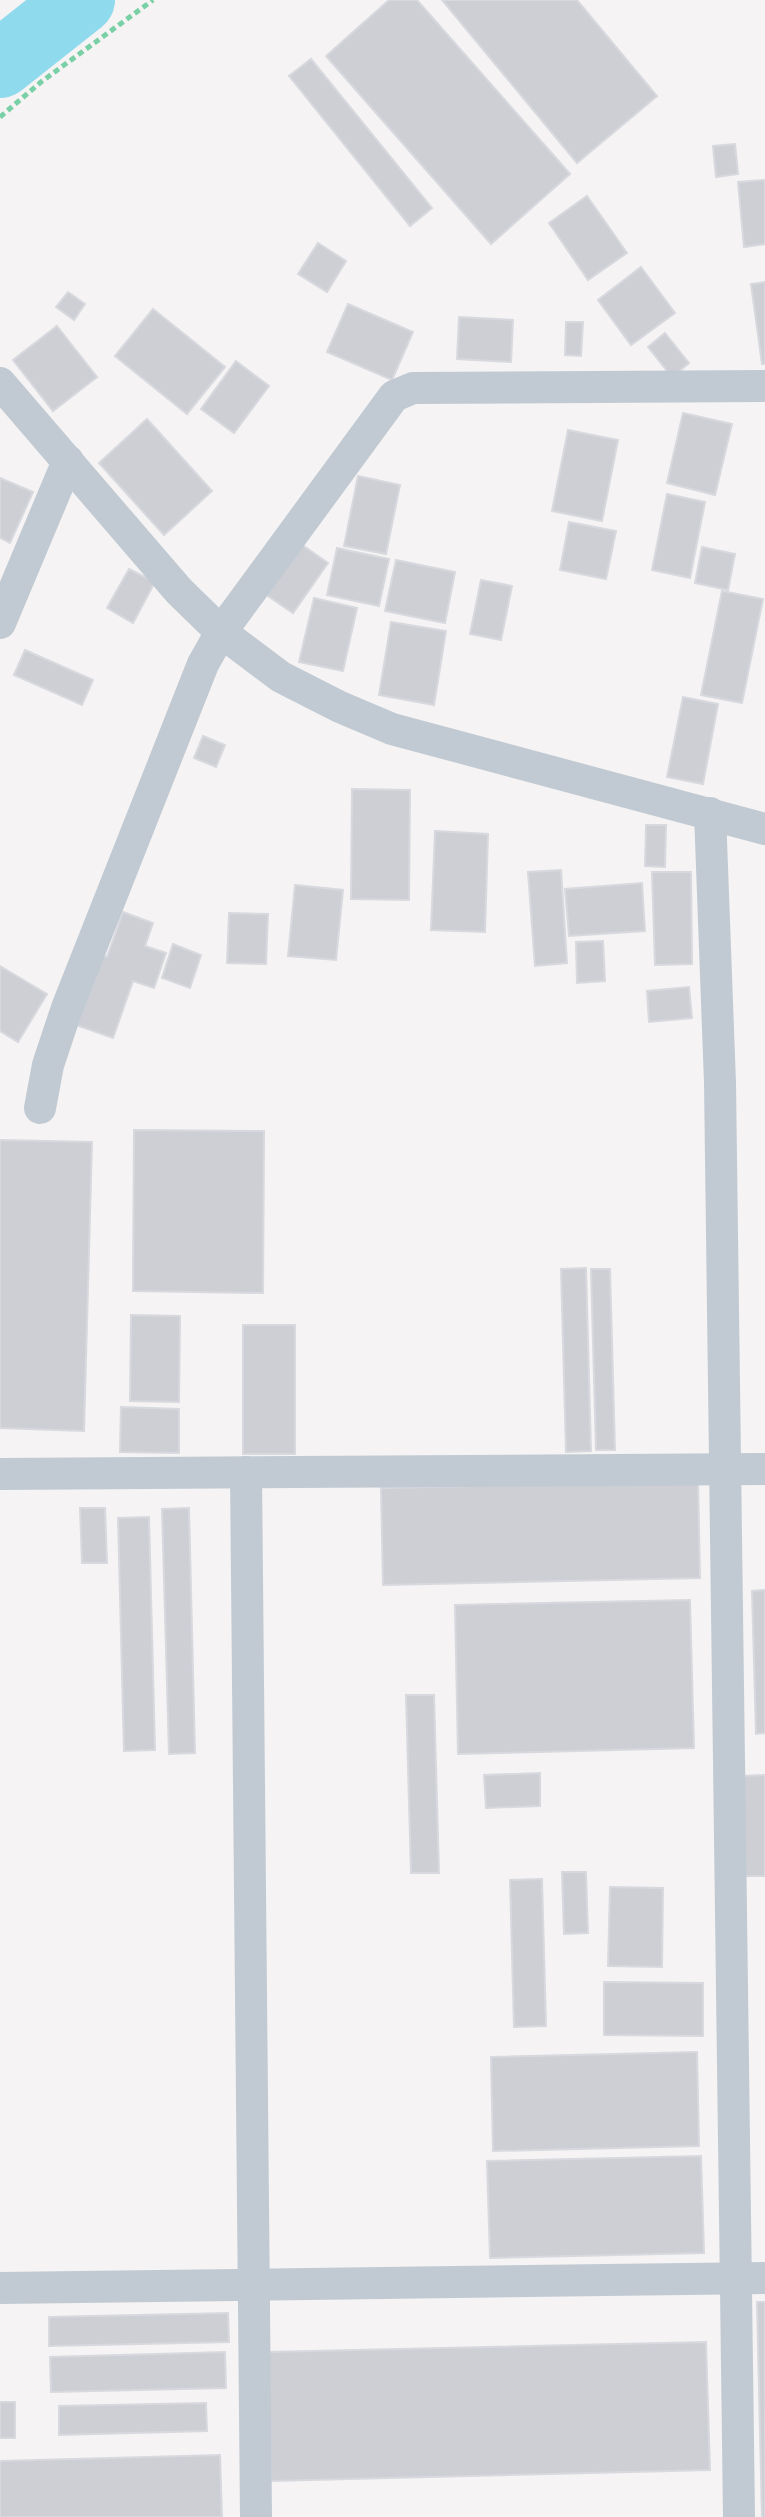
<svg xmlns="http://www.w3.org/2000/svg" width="765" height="2517" font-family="'Titillium Web',sans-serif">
<rect width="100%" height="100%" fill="#f5f3f3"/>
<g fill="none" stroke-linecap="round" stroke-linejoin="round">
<polyline stroke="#90daee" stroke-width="68" points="0,64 81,0"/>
</g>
<g fill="#cdcfd5" stroke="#d7d9de" stroke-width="2">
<polygon points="389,0 417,0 570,174 491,244 326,56"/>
<polygon points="442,0 577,0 657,96 577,163"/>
<polygon points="311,59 432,208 410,226 289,76"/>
<polygon points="735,144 738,174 716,177 713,146"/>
<polygon points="765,180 765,244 744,247 738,182"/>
<polygon points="587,196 627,253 588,280 549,223"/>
<polygon points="318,243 346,261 327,292 298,274"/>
<polygon points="641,267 675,313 631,345 598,300"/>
<polygon points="765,282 765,364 762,364 751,284"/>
<polygon points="68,292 85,304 74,320 56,307"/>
<polygon points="348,304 413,332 392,380 327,352"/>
<polygon points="153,309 225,367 187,414 115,356"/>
<polygon points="459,317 513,320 511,362 457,359"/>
<polygon points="566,322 583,322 581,356 565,355"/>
<polygon points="57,326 97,377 53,411 13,360"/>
<polygon points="665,333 689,363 672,377 648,347"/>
<polygon points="236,361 269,386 234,433 201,409"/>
<polygon points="683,413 732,424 715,495 667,483"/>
<polygon points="147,419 212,491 164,535 99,463"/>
<polygon points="568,430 618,440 602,521 552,511"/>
<polygon points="358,476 400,485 386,554 344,546"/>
<polygon points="0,478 33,492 10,543 0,538"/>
<polygon points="667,494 705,502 690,578 652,570"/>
<polygon points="569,522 616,531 606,579 560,570"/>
<polygon points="298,542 328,563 293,613 262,592"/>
<polygon points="702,547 735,554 728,590 695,583"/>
<polygon points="337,548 389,559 379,606 327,595"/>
<polygon points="396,560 455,572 445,623 385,611"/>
<polygon points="129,569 155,582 133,623 107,608"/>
<polygon points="481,580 512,586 501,640 470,634"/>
<polygon points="722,591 763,599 742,703 701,695"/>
<polygon points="314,598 357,608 343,671 299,662"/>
<polygon points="391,622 446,631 434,705 379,695"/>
<polygon points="25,650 93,680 82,705 14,675"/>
<polygon points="683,697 718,704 703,784 667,777"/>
<polygon points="203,736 225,745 216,767 194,758"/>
<polygon points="352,789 410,790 409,900 351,899"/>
<polygon points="646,825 666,825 665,867 645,866"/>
<polygon points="435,831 488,834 485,932 431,930"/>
<polygon points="561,870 567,963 535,966 528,872"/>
<polygon points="652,872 691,872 692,964 655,965"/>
<polygon points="642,883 645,931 569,936 565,889"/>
<polygon points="295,885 343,890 336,960 288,956"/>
<polygon points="123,912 153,923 145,946 166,953 154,988 133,981 113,1038 73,1024 97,954 107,957"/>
<polygon points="229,913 268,914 266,964 227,963"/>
<polygon points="603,941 605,981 577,983 576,942"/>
<polygon points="173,944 201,955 190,988 162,978"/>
<polygon points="0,966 47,994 18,1042 0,1031"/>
<polygon points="689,987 692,1018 649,1022 647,991"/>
<polygon points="134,1130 264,1131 263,1293 133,1291"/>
<polygon points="0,1140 92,1142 84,1431 0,1428"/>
<polygon points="586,1268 591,1451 566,1452 561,1269"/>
<polygon points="591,1269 610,1269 615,1450 596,1450"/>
<polygon points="131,1315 180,1316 179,1402 130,1401"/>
<rect x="243" y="1325" width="52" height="129"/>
<polygon points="121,1407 179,1409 179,1453 120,1452"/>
<polygon points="698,1481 700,1578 383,1585 381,1488"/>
<polygon points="80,1508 105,1508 107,1563 82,1563"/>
<polygon points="189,1508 195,1753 169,1754 162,1509"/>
<polygon points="149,1517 155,1750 124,1751 118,1518"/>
<polygon points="765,1590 765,1733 756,1734 752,1591"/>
<polygon points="690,1600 694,1748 458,1754 455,1605"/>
<polygon points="406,1695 434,1695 439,1873 411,1873"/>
<polygon points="540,1773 540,1806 486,1808 484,1775"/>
<polygon points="765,1775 765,1876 745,1876 742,1776"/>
<polygon points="562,1872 586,1872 588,1933 564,1934"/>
<polygon points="542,1879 546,2026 514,2027 510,1880"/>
<polygon points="610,1887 663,1888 662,1967 608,1966"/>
<polygon points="604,1982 703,1983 703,2036 604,2035"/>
<polygon points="697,2052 699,2146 493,2151 491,2057"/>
<polygon points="701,2156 704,2253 490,2258 487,2161"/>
<polygon points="757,2302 765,2302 765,2517 762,2517"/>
<polygon points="228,2313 229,2342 49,2346 49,2317"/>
<polygon points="706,2342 710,2470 271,2481 268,2352"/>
<polygon points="225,2352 226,2388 51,2392 50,2357"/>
<rect x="0" y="2402" width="15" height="36"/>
<polygon points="206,2403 207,2431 59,2435 59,2406"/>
<polygon points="220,2455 222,2517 0,2517 0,2461"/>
</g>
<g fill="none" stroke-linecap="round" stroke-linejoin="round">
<polyline stroke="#7ad0a6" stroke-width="5" stroke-dasharray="6 4" stroke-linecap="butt" points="0,117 41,82 153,0"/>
<g stroke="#c1cad2" stroke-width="32">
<polyline points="0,383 179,591 221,632 281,677 340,707 392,729 765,829"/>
<polyline points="0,623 68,461"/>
<polyline points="710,813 720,1083 739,2517"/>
<polyline points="40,1108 48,1065 67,1008 203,664 221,632 394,396 413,388 765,386"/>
<polyline points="246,1472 256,2517"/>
<polyline points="0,1474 765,1469"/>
<polyline points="0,2288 765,2278"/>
</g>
</g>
</svg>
